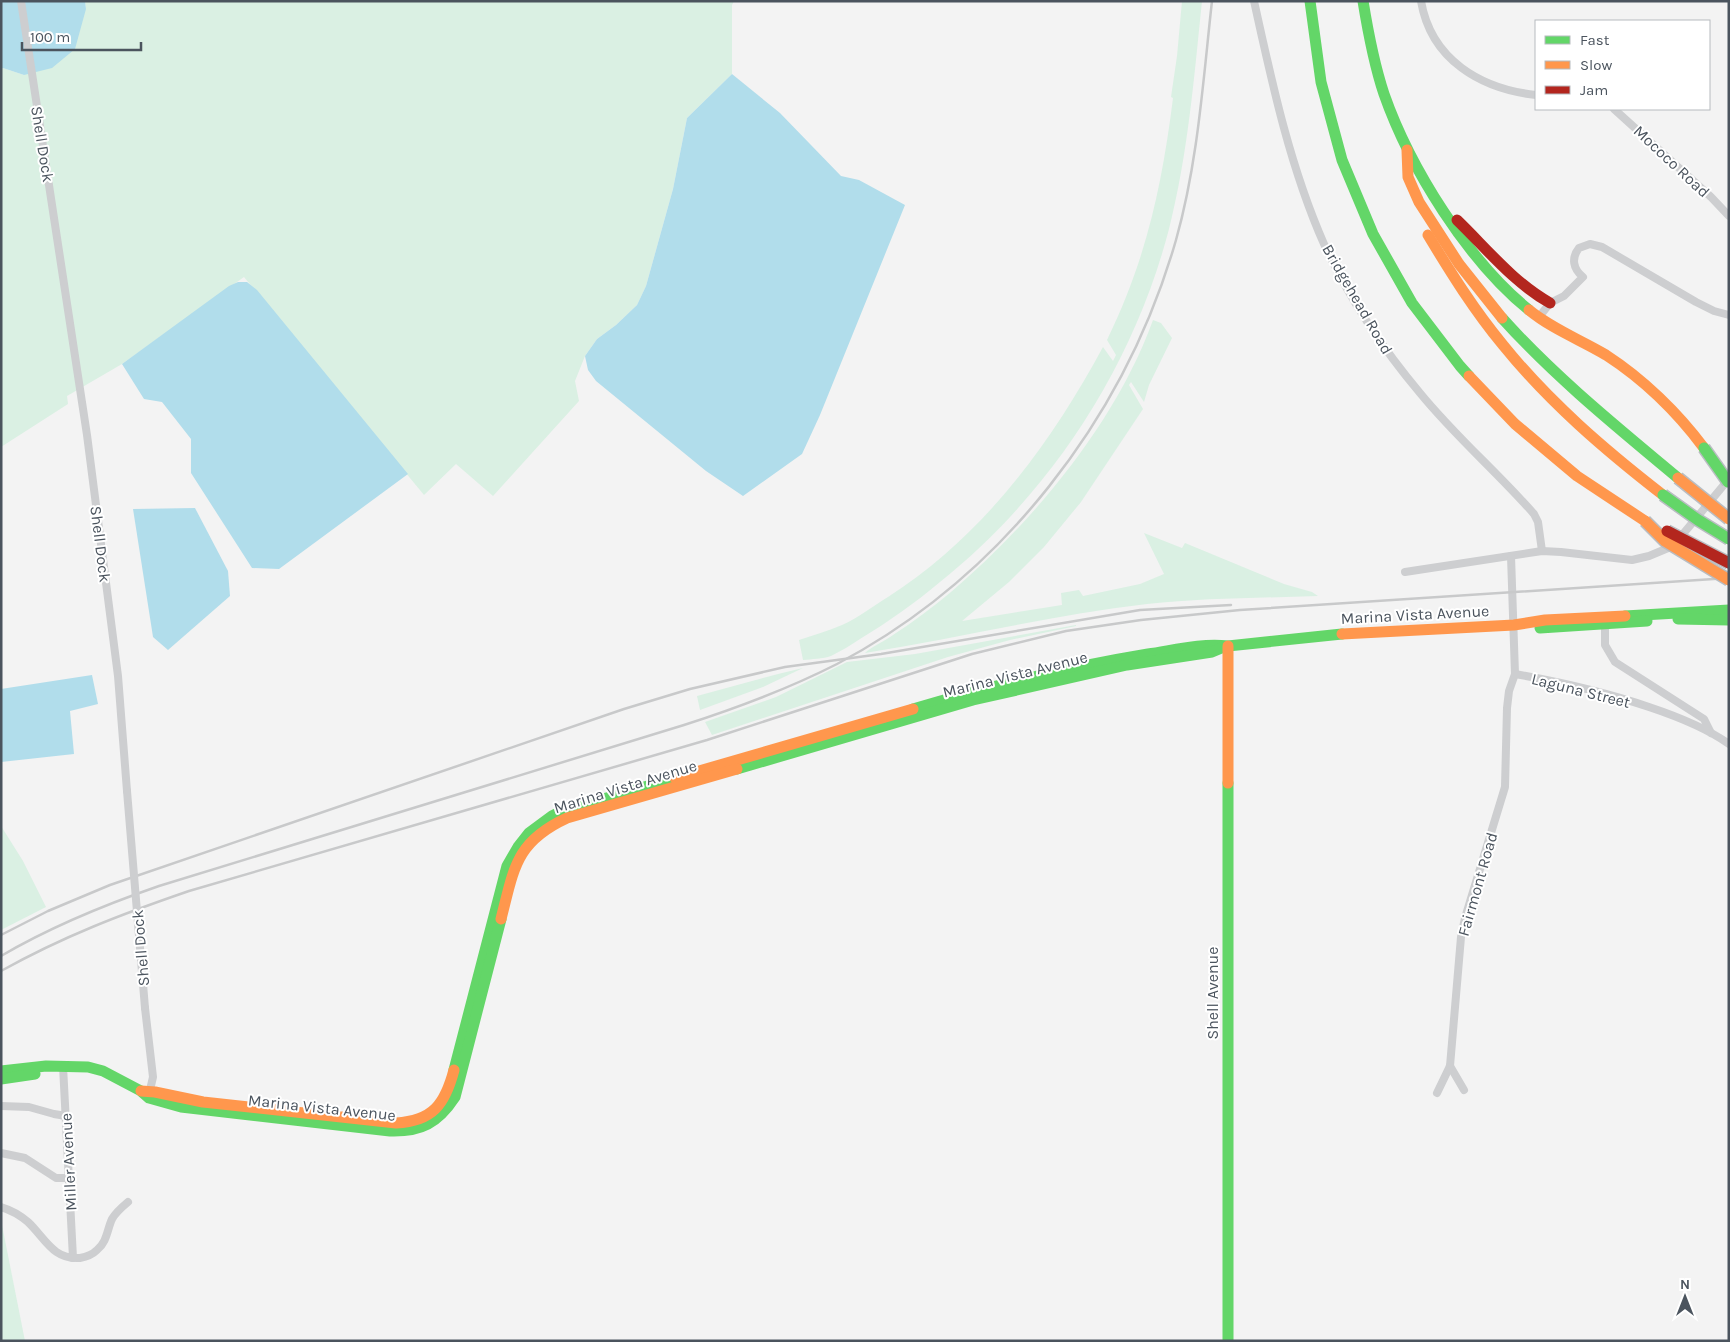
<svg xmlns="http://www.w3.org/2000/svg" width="1730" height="1342" font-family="Karla,sans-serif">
<rect width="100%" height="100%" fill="#f3f3f3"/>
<g fill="#daf0e3">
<polygon points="85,1 734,1 732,5 732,74 687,118 673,189 646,286 637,305 616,325 597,339 585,356 575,381 579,401 493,496 456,464 424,495 244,277 122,364 67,396 68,404 1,447 1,69 3,68 24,75 86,9"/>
<path d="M1182,1H1202C1194,78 1188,154 1169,229C1133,367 1051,493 940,582C915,603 888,622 860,639C851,645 841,651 831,656C823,659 812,659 803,660L799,640C813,635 828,631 842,625C858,618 873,606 888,597C983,536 1050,445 1103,347L1113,361L1116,355L1107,340C1146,260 1162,186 1173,98L1171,97L1177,56Z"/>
<path d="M1153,320L1161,323L1172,338L1149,385L1144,402L1131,382L1129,385L1143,409L1081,502L1044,547L1009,582L962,621L1062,605L1061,593L1079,590L1083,596L1140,584L1164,574L1144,533L1182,548L1185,543L1284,584L1312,592L1318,596C1261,598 1203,598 1147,604C1052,615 959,638 865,653C871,647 885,641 893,635C913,622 933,607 951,592C1033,522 1116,423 1153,320Z"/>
<polygon points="1076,625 1076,626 1010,640 948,657 712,735 705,722 776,697 847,662 915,654"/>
<polygon points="803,668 763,687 700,710 697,696 778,674"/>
<polygon points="1,826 23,861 46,907 1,930"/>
<polygon points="1,1220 25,1341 1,1341"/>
</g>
<g fill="#b1ddeb">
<polygon points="1,1 85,1 86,9 75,49 52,68 24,75 3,68 1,69"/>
<polygon points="732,74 780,113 841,176 859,180 905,205 820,415 802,454 743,496 706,471 596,381 588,370 585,356 597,339 616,325 637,305 646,286 673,189 687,118"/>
<polygon points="238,282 247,282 257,290 408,474 279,569 252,568 191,473 191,439 162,402 144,399 122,364 229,286"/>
<polygon points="195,508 228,571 230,596 168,650 153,637 133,509"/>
<polygon points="92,675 98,704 70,711 74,754 1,762 1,689"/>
</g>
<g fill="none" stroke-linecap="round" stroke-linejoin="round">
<g stroke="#cdced0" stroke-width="8">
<polyline points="21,1 87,435 118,676 127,791"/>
<path d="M1254,1C1272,83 1290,167 1324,244C1348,296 1383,349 1420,393C1455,436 1497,472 1534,514L1538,522L1542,551"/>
<path d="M1421,1C1431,60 1481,89 1536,95"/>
<polyline points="1614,109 1711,197 1729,216"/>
<path d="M1539,317L1550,303L1564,296L1583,277C1573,269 1571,258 1579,248L1590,244L1602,247L1696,302L1714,311L1729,315"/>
<polyline points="1405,572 1542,551 1561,552 1632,560 1649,556 1673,546 1728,480"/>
<polyline points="1605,625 1605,645 1615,662 1704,719 1711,733"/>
<path d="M1515,674C1560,682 1605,692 1649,707C1676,716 1705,727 1729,744"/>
<polyline points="145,1008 153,1077 150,1090"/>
<polyline points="63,1066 73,1258"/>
<polyline points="1450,1066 1464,1090"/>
<polyline points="1437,1093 1450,1066 1461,937 1465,918 1505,787 1507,708 1509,691 1515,674 1511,556"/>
<polyline points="1,1106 29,1107 54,1114 66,1116"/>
<polyline points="1,1153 25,1158 56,1178 69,1178"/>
<path d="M1,1207C11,1210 20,1215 28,1222C45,1238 53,1260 80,1258C86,1257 92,1255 97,1250C107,1242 107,1230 112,1219C116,1212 122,1207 128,1202"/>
</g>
<g stroke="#63d668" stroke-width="11">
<polyline points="1310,1 1321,82 1342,160 1373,234 1412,303 1460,366 1469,376"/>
<path d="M1363,1C1368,32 1374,64 1384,94C1410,168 1468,261 1529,310"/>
<path d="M1502,318C1555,377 1617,427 1678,478"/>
<polyline points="1625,616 1729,610"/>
<polyline points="1678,619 1729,620"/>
<polyline points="1540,628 1647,621"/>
<path d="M913,709C991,686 1069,667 1148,654C1175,650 1201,643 1228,646L1342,634"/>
<polyline points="737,769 973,700 1127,665 1212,652 1224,647"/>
<polyline points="1228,783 1228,1341"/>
<polyline points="454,1070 507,866 518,847 529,833 552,816 562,811 675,778"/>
<path d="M1,1071L46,1066L88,1067L103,1071L141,1091L149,1098L181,1107L390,1131C421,1132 438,1123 455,1097L501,919"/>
<polyline points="1,1079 35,1074"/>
</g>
<g stroke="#ff974d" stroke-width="11">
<polyline points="1407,150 1408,177 1419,202 1459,264 1502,318"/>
<path d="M1428,235C1451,273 1474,310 1503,345C1549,402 1605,450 1663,495"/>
<path d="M1529,310C1552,329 1581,340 1606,355C1643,379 1678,413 1704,448"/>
<polyline points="1469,376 1515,424 1577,476 1645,521"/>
<polyline points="1342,634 1514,625 1545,620 1625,616"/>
<polyline points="1228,646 1228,783"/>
<polyline points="675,778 913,709"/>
<path d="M501,919C514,869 515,842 567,818L737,769"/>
<path d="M141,1091L155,1092L203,1102L396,1123C433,1121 445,1104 454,1070"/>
</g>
<path stroke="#b3261e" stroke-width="11" d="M1457,220C1487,249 1513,282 1550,303"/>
<g stroke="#c8c9ca" stroke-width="2.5">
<polyline points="1,935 48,911 110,885 624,709 690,689 785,667 881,654 1140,610 1231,605"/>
<path d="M1,956C52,926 104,905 159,886L684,725C737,708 788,689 837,664C1002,577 1125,418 1176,240C1198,162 1203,81 1212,1"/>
<path d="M1,971C64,936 122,914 189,891L707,740L972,654L1066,631L1141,620L1240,610L1729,578"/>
</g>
<g stroke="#b9bdc2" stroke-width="14" stroke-linecap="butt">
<g id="fast-bridge">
<polyline points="1704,448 1728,482"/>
<polyline points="1663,495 1698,520 1729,539"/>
</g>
</g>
<g stroke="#b9bdc2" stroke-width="14" stroke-linecap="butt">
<g id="slow-bridge">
<polyline points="1678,478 1729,519"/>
<polyline points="1645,521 1665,541 1729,580"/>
</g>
</g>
<g stroke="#b9bdc2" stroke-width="14" stroke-linecap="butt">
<polyline id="jam-bridge" points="1667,531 1729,563"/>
</g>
<polyline stroke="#cdced0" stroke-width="8" points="127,791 145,1008"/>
<use href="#fast-bridge" stroke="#63d668" stroke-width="11"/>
<use href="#slow-bridge" stroke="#ff974d" stroke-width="11"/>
<use href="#jam-bridge" stroke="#b3261e" stroke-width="11"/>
</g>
<g text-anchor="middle" stroke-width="4" stroke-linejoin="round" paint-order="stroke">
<g font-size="16" fill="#4b545e" stroke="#fff">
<text transform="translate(43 144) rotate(81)" y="6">Shell Dock</text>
<text transform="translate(1672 161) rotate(43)" y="6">Mococo Road</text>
<text transform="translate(1358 299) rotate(60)" y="6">Bridgehead Road</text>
<text transform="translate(101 544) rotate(83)" y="6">Shell Dock</text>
<text transform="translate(1415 614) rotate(-3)" y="6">Marina Vista Avenue</text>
<text transform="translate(1015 674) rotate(-14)" y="6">Marina Vista Avenue</text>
<text transform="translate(1581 690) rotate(14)" y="6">Laguna Street</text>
<text transform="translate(625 786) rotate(-17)" y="6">Marina Vista Avenue</text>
<text transform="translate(1477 884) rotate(-74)" y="6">Fairmont Road</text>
<text transform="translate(140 948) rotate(-95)" y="6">Shell Dock</text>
<text transform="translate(1212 993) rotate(-90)" y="6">Shell Avenue</text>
<text transform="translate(322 1107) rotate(6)" y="6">Marina Vista Avenue</text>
<text transform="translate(68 1162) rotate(-93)" y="6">Miller Avenue</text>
</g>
</g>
<rect width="1730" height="1342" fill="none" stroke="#4b545e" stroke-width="5"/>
<rect x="1535" y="20" width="175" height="90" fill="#ffffff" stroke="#b7bbbf"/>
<rect x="1545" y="36" width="25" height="8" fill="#63d668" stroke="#b7bbbf"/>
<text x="1580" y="45" font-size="15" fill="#4b545e">Fast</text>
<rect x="1545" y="61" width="25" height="8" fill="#ff974d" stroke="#b7bbbf"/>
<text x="1580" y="70" font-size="15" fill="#4b545e">Slow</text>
<rect x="1545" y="86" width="25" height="8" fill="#b3261e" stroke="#b7bbbf"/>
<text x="1580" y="95" font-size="15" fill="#4b545e">Jam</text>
<g transform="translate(1685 1297)" stroke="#ffffff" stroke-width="4" paint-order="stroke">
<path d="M0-4L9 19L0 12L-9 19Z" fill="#4b545e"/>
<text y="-8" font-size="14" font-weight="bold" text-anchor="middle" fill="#4b545e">N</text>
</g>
<path d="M22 42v8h119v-8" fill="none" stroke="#4b545e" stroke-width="2.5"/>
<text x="30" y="42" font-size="15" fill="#4b545e" stroke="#ffffff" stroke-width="4" paint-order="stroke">100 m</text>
</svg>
